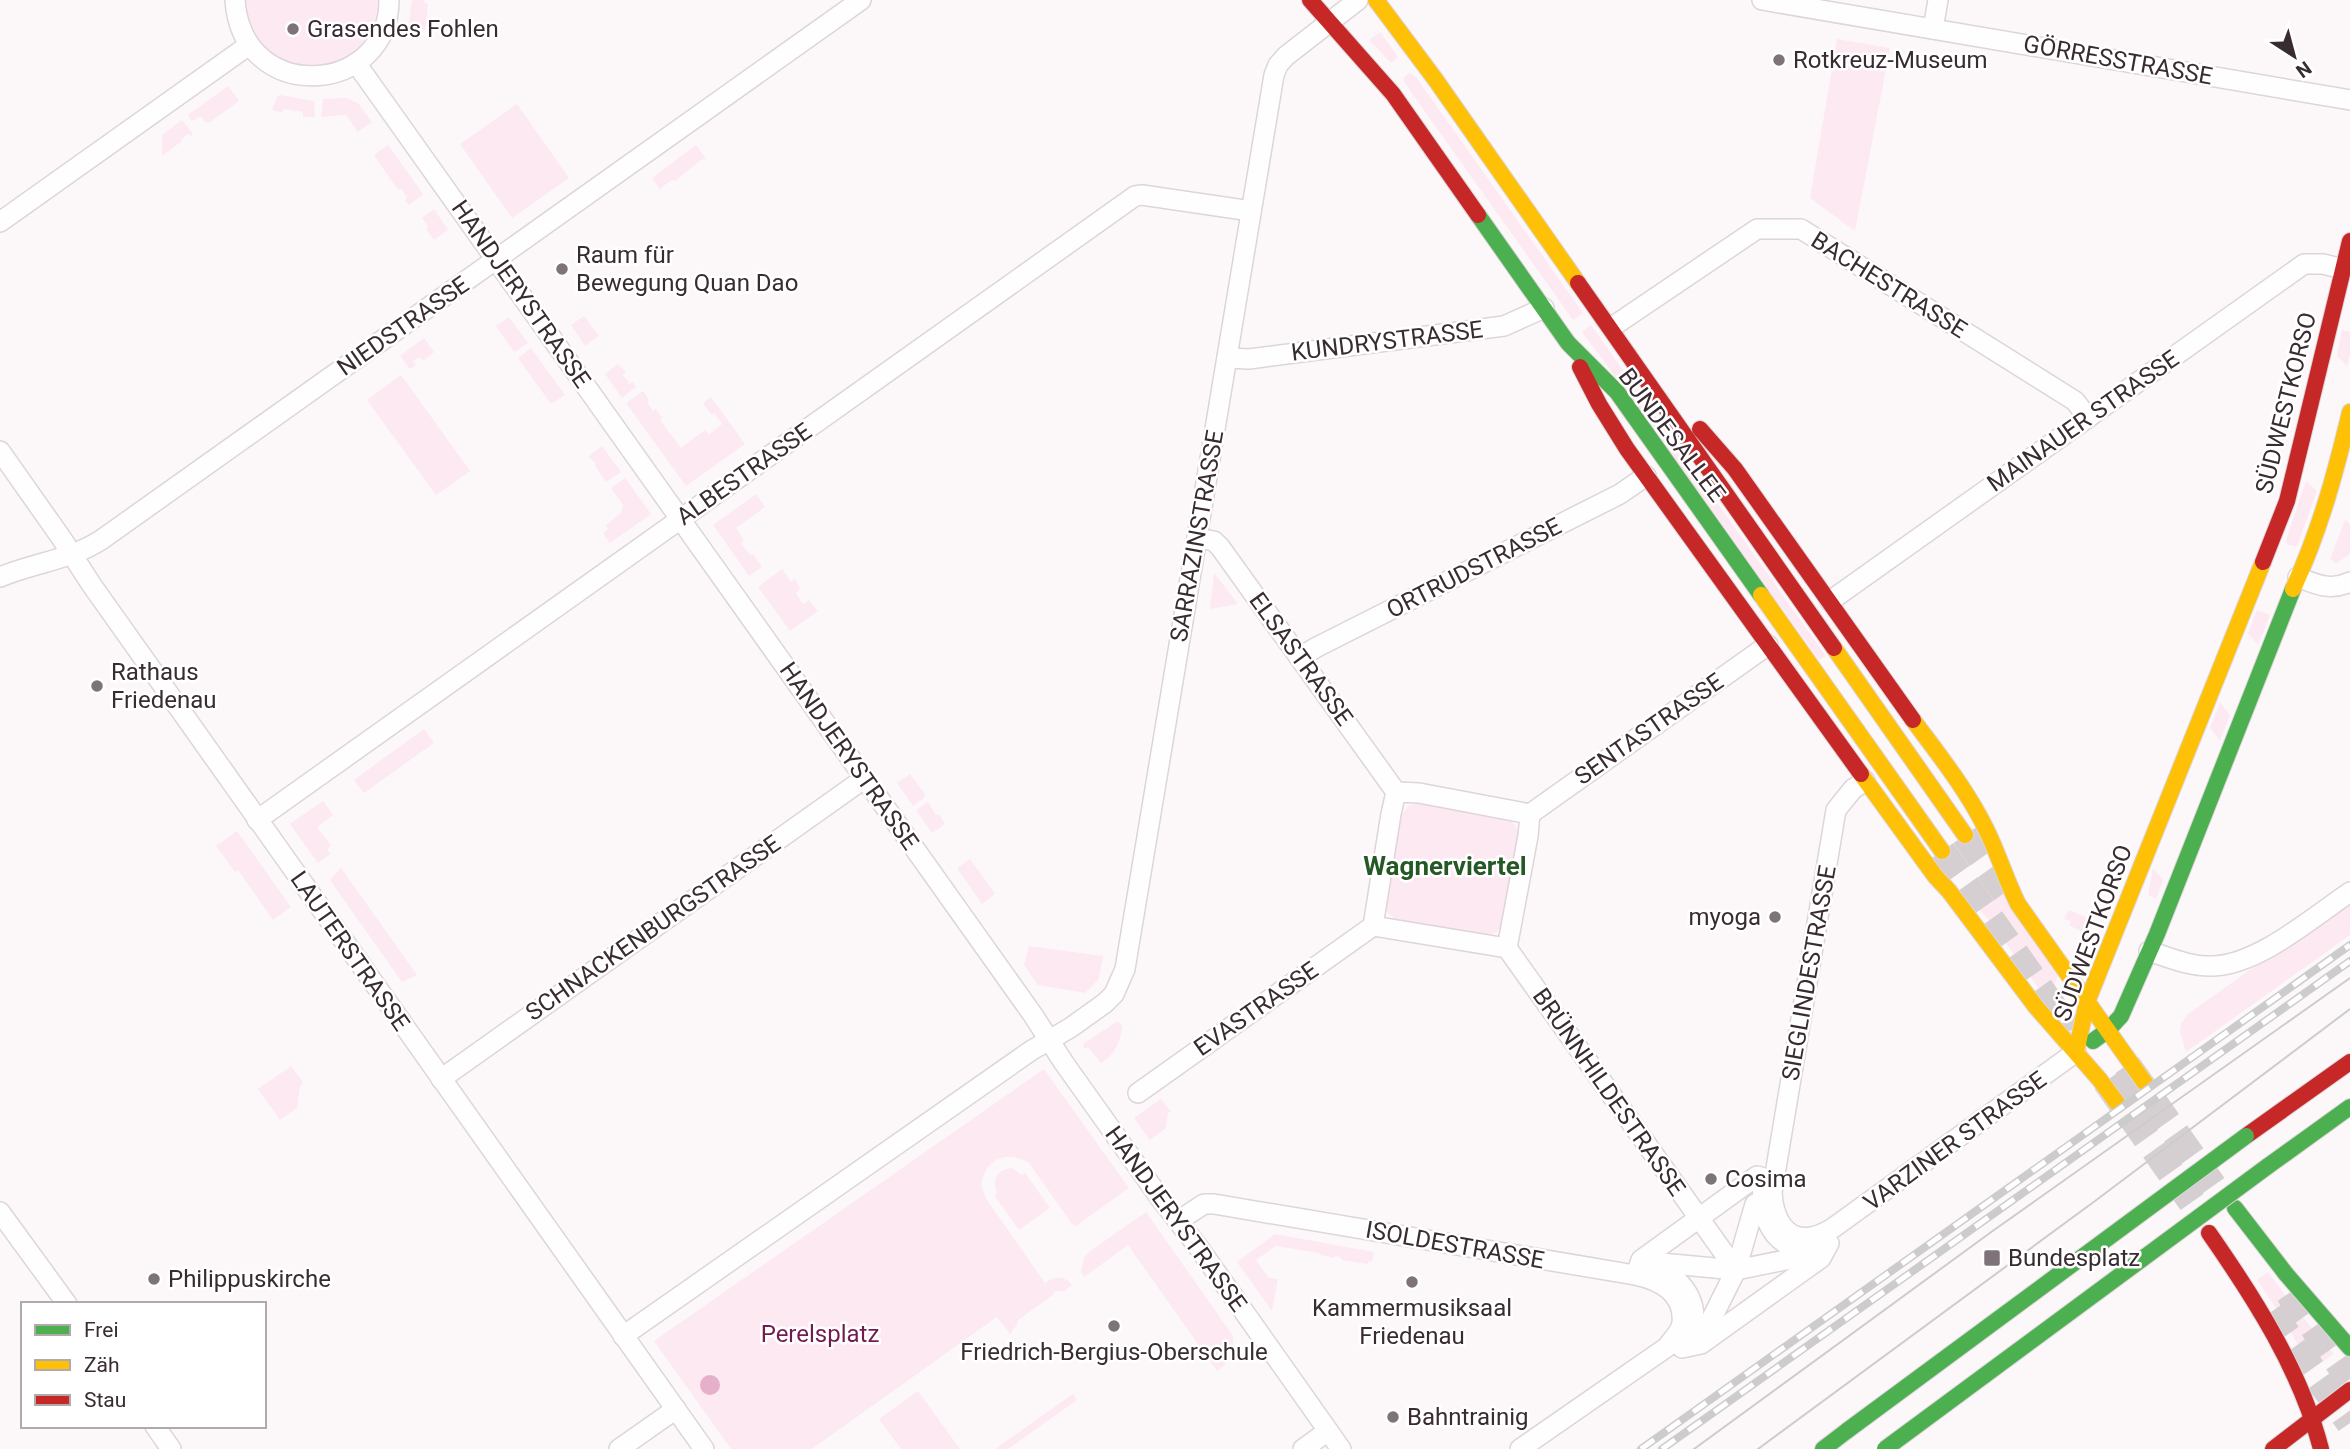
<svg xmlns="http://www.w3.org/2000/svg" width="2350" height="1449" font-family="Roboto,sans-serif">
<rect width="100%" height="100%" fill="#fcf8fa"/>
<g fill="#fde9f2">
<path d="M246,0H378C374,89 246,86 246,0Z"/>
<polygon points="412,0 424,0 424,3 428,4 425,30 409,23"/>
<polygon points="1380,32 1397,55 1397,58 1391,63 1369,40"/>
<polygon points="1837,39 1890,48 1855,231 1810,198"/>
<polygon points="1410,73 1416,77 1583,313 1573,320 1404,82 1404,77"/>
<polygon points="228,86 239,101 210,122 205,122 201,116 192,121 188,115"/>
<polygon points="280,95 314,101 315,117 303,117 303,112 283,109 282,113 272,110 277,97"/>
<polygon points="346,98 358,103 372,122 358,132 346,115 321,117 323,99"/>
<polygon points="517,104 569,178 512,218 460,144"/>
<polygon points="182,120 193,134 190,136 188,134 182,139 182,141 162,156 162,135"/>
<polygon points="388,145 423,194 409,205 405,200 407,197 401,188 398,190 374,155"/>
<polygon points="696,145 706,159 702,159 675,181 672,180 662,187 661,191 652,178"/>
<polygon points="434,209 448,230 434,240 426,229 428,227 422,218"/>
<polygon points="584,316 599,336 585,346 571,325"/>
<polygon points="509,317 528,343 514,352 496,326"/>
<polygon points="1591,325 1826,656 1819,660 1649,422 1582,332"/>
<polygon points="2342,330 2350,332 2350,354 2347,366 2337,356"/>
<polygon points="424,338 434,352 423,361 419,357 413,361 416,365 410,369 400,356"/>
<polygon points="531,348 565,395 551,404 518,358"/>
<polygon points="618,364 626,372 622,376 629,381 628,384 633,382 636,387 622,398 605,374"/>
<polygon points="401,375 470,471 436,495 367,400"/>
<polygon points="643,391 649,400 647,402 653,411 656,409 662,418 660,420 681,448 705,430 709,435 722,424 714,413 712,415 703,403 711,397 745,444 686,486 626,403"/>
<polygon points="602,446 621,472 606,482 595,466 596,463 588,457"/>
<polygon points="625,478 651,514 610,543 603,533 608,529 606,525 621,513 623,505 611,488"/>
<polygon points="2306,481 2317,491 2297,546 2288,545 2286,540"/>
<polygon points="756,494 765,507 736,528 744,540 741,543 750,555 753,554 762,567 749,576 713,525"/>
<polygon points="2345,520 2350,524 2350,554 2336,564 2330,559"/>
<polygon points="782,569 791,582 795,579 800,589 796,593 803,604 809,600 818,611 790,631 758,587"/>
<polygon points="1214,573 1238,604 1210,609"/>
<polygon points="2257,610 2270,615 2258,645 2248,633"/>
<polygon points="2220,702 2230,715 2220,741 2210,728"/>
<polygon points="424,729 434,743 364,793 354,780"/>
<polygon points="910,774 925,794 925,797 913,806 897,783"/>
<polygon points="323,801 333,815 317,827 331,846 327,849 330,854 318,863 290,824"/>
<polygon points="928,802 936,815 939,814 945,824 932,833 916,810"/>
<polygon points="1418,803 1508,819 1516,826 1518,835 1502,925 1496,933 1488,935 1396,920 1386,911 1401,816 1408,806"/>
<polygon points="237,831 291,907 273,920 238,870 235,872 216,846"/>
<polygon points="970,859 995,894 982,904 957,868"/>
<polygon points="341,868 417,975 402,982 330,880"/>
<polygon points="2153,868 2163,880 2156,899 2148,895"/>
<polygon points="1992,869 2058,976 2048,1001 1988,919 1961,890"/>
<polygon points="2350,906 2350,935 2186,1052 2180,1032 2181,1024 2188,1014 2248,971"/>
<polygon points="2069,910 2088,918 2085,924 2089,926 2086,934 2069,925 2071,921 2064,919"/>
<polygon points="1029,946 1103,956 1099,979 1085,993 1038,985 1024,965"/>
<path d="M1118,1021L1122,1026C1121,1041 1115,1055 1101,1063L1089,1048H1084L1083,1044Z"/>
<polygon points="291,1066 303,1082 300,1087 297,1108 280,1120 258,1089"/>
<path d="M1044,1069L1129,1188L1076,1226L1072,1224L1029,1163C1006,1150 986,1158 981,1185L987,1200L1045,1283C1055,1277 1063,1274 1072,1285L1064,1291H1055L1053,1295L1017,1321L1018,1323L1010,1334L997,1317L812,1449H731L654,1341Z"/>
<polygon points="1161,1099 1171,1112 1168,1112 1166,1128 1150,1140 1134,1118"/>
<path d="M1012,1168L1022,1175L1025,1173L1050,1208L1019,1230L994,1195L997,1193C991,1179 998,1169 1012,1168Z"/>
<path d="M1146,1212L1233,1336C1234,1353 1231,1361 1217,1371L1128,1245L1084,1277L1081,1272L1084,1258L1089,1252Z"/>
<polygon points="1275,1234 1374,1252 1372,1262 1368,1261 1368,1264 1341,1260 1341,1257 1335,1256 1334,1258 1320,1255 1319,1253 1276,1246 1256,1260 1269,1278 1278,1279 1272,1311 1237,1262"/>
<polygon points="2268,1272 2295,1308 2334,1354 2312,1369 2282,1317 2257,1280"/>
<polygon points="918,1391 960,1449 901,1449 879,1419"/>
<polygon points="1073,1394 1077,1400 1008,1449 995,1449"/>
</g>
<circle fill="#e6b0ca" cx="710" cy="1385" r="10"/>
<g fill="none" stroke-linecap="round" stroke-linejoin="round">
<g stroke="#d5cfd2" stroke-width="28" stroke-dasharray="28 14" stroke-linecap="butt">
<polyline points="1965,835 2007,894"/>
<polyline points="1942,851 2070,1031"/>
<polyline points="2127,1065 2213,1186"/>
<polyline points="2106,1081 2192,1202"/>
<polyline points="2289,1293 2350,1379"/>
<polyline points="2271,1312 2350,1423"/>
</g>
<g stroke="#ddd5d9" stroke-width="22">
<g id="street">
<path d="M235,0C242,106 389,96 389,0"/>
<polyline points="1762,0 2350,100"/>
<polyline points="1933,29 1938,0"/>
<polyline points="356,63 1033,1015 1064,1063 1160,1198 1199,1248 1341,1449"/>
<polyline points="0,222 249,45"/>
<polyline points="1612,327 1757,229 1801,229 2075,401 2088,418"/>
<polyline points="1227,358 1249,359 1504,326 1544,308"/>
<polyline points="0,451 62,539 91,584 704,1449"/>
<polyline points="1197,538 1214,541 1220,547 1396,792"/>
<path d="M0,577C33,563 70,560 101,540L861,0"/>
<path d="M2298,577C2317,585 2331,591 2350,582"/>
<polyline points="1830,601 2304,264 2323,264 2343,269"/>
<polyline points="1300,657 1317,647 1620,494 1646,476"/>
<path d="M1865,781L1853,789L1836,810L1772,1192C1773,1214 1783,1242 1811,1237C1819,1236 1826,1232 1833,1228L2076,1052"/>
<polygon points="1396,792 1419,793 1530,814 1528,836 1507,948 1373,926 1391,814"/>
<polyline points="1530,814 1768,645"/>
<polyline points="257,820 1135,196 1142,195 1251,211"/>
<polyline points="1507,948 1736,1270"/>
<path d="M2149,951C2170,958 2191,967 2213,966C2258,965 2313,917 2350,892"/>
<polyline points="441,1079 865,778"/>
<polyline points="1138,1093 1373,926"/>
<path d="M1757,1176L1764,1178C1756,1221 1780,1264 1829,1243L1821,1258L1701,1344L1682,1348C1704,1324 1694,1287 1666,1273C1658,1269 1648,1268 1639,1266L1641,1260Z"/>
<polyline points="0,1212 67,1304"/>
<path d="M1178,1221L1204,1204H1214L1635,1275C1659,1280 1685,1293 1682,1323C1681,1331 1672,1340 1667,1347L1520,1449"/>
<polyline points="1661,1263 1736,1270 1805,1256"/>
<polyline points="623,1336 1032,1050 1070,1028 1105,1003 1114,994 1125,969 1274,75 1278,65 1286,56 1358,0"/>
<polyline points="1700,1342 1736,1270 1755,1204"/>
<polyline points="155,1426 171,1449"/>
<polyline points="619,1449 676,1409"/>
<polyline points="1303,1449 1328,1431"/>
</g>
</g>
<g stroke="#ddd5d9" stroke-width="18">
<g id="fast">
<polyline points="1478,215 1568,343 1617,392 1761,595"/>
<polyline points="2093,1041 2108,1030 2121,1016 2157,934 2293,589"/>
<polyline points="2268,1166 2350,1107"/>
<polyline points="2235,1208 2286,1274 2350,1348"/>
<polyline points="1823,1449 1848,1430"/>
</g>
</g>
<g stroke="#ddd5d9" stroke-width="18">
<g id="slow">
<polyline points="1376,0 1435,79 1578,283"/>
<path d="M2293,589C2320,530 2335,475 2350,412"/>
<polyline points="1761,595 1942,851"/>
<polyline points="1834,648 1965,835"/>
<path d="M1913,720C1939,755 1967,790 1986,829C1998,853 2006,880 2018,904L2145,1083"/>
<polyline points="1861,774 1935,876 1949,891 2036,1007 2100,1080 2117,1103"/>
<polyline points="2076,1052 2087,1002 2263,562"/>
</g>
</g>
<g stroke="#ddd5d9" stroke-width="18">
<g id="jam">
<polyline points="1310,0 1393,94 1478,215"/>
<polyline points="1578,283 1834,648"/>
<polyline points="1580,367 1599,404 1627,449 1861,774"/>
<polyline points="1700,429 1735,469 1913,720"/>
<polyline points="2263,562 2287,501 2350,241"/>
<polyline points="2246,1136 2350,1062"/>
<path d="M2209,1233C2255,1299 2301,1371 2321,1449"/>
<polyline points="2273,1449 2350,1390"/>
</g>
</g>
<use href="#street" stroke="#fffefe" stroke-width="19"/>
<use href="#fast" stroke="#4caf50" stroke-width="16"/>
<use href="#slow" stroke="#ffc107" stroke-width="16"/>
<use href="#jam" stroke="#c62828" stroke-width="16"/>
<g stroke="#cdcccd" stroke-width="2">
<polyline points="1694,1449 1994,1230 2350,978"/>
<polyline points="1758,1449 2095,1201 2350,1009"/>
</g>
<g stroke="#cdcccd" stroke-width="8">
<g id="rail">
<polyline points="1641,1449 2350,945"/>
<polyline points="1662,1449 2350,961"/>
</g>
</g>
<use href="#rail" stroke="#fff" stroke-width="5" stroke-dasharray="16" stroke-linecap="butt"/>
<g stroke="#ddd5d9" stroke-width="18" stroke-linecap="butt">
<g id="fast-bridge">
<polyline points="1848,1430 2246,1136"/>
<polyline points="1885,1449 2268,1166"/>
</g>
</g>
<use href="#fast-bridge" stroke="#4caf50" stroke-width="16"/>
</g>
<g fill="#7d7378" stroke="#fff" stroke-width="2.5">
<circle cx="293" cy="29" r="7"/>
<circle cx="1779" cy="60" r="7"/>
<circle cx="562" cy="269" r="7"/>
<circle cx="97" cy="686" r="7"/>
<circle cx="1775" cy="917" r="7"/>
<circle cx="1711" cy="1179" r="7"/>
<rect x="1983" y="1249" width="18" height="18" rx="3.5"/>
<circle cx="154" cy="1279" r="7"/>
<circle cx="1412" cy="1282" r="7"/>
<circle cx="1114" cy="1326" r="7"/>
<circle cx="1393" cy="1417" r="7"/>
</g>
<g text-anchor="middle" stroke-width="5" stroke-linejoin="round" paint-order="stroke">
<g font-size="24" fill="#392b32" stroke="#fff" text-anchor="start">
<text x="307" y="37">Grasendes Fohlen</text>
<text x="1793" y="68">Rotkreuz-Museum</text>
<text x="576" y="263">Raum für<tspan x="576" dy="28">Bewegung Quan Dao</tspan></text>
<text x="111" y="680">Rathaus<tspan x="111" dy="28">Friedenau</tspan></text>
<text x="1761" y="925" text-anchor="end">myoga</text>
<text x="1725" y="1187">Cosima</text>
<text x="2008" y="1266">Bundesplatz</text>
<text x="168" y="1287">Philippuskirche</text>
<text x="1412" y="1316" text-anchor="middle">Kammermusiksaal<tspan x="1412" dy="28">Friedenau</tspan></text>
<text x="1114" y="1360" text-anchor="middle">Friedrich-Bergius-Oberschule</text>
<text x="1407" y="1425">Bahntrainig</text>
</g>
<g font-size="24" fill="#392b32" stroke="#fff">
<text transform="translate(2118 60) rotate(10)" y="8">GÖRRESSTRASSE</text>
<text transform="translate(1889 285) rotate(32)" y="8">BACHESTRASSE</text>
<text transform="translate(521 294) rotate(55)" y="8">HANDJERYSTRASSE</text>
<text transform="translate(403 326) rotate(-35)" y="8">NIEDSTRASSE</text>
<text transform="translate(1387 341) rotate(-7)" y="8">KUNDRYSTRASSE</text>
<text transform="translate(2286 403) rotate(-76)" y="8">SÜDWESTKORSO</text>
<text transform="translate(2083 421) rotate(-35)" y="8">MAINAUER STRASSE</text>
<text transform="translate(1672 435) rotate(53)" y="8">BUNDESALLEE</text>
<text transform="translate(744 474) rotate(-35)" y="8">ALBESTRASSE</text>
<text transform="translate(1197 536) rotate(-80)" y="8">SARRAZINSTRASSE</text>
<text transform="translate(1474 568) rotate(-27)" y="8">ORTRUDSTRASSE</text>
<text transform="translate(1301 659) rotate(54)" y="8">ELSASTRASSE</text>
<text transform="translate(1649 729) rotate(-35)" y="8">SENTASTRASSE</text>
<text transform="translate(849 756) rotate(55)" y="8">HANDJERYSTRASSE</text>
<text transform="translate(653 928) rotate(-35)" y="8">SCHNACKENBURGSTRASSE</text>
<text transform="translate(2093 933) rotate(-70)" y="8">SÜDWESTKORSO</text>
<text transform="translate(350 951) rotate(55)" y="8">LAUTERSTRASSE</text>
<text transform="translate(1809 973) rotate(-80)" y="8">SIEGLINDESTRASSE</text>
<text transform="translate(1256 1009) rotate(-35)" y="8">EVASTRASSE</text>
<text transform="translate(1609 1092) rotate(55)" y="8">BRÜNNHILDESTRASSE</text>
<text transform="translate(1955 1141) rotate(-36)" y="8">VARZINER STRASSE</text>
<text transform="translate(1176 1219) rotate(54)" y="8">HANDJERYSTRASSE</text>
<text transform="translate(1455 1245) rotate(10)" y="8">ISOLDESTRASSE</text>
</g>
<g font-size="24" fill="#731b50" stroke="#fff">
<text x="820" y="1342">Perelsplatz</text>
</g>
<g font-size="26" font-weight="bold" fill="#245925" stroke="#fff">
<text x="1445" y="875">Wagnerviertel</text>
</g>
</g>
<rect x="21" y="1302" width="245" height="126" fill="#ffffff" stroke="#b0aaad" stroke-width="2"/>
<rect x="35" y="1325" width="35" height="10" fill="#4caf50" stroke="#b0aaad" stroke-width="2"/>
<text x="84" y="1337" font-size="21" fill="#392b32">Frei</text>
<rect x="35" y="1360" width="35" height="10" fill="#ffc107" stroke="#b0aaad" stroke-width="2"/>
<text x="84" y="1372" font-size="21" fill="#392b32">Zäh</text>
<rect x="35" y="1395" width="35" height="10" fill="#c62828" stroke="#b0aaad" stroke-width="2"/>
<text x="84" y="1407" font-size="21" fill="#392b32">Stau</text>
<g transform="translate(2294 56) rotate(144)" stroke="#ffffff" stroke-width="5" paint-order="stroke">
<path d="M0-5L12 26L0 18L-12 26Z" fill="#392b32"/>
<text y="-10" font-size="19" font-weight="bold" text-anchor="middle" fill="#392b32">N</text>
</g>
</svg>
